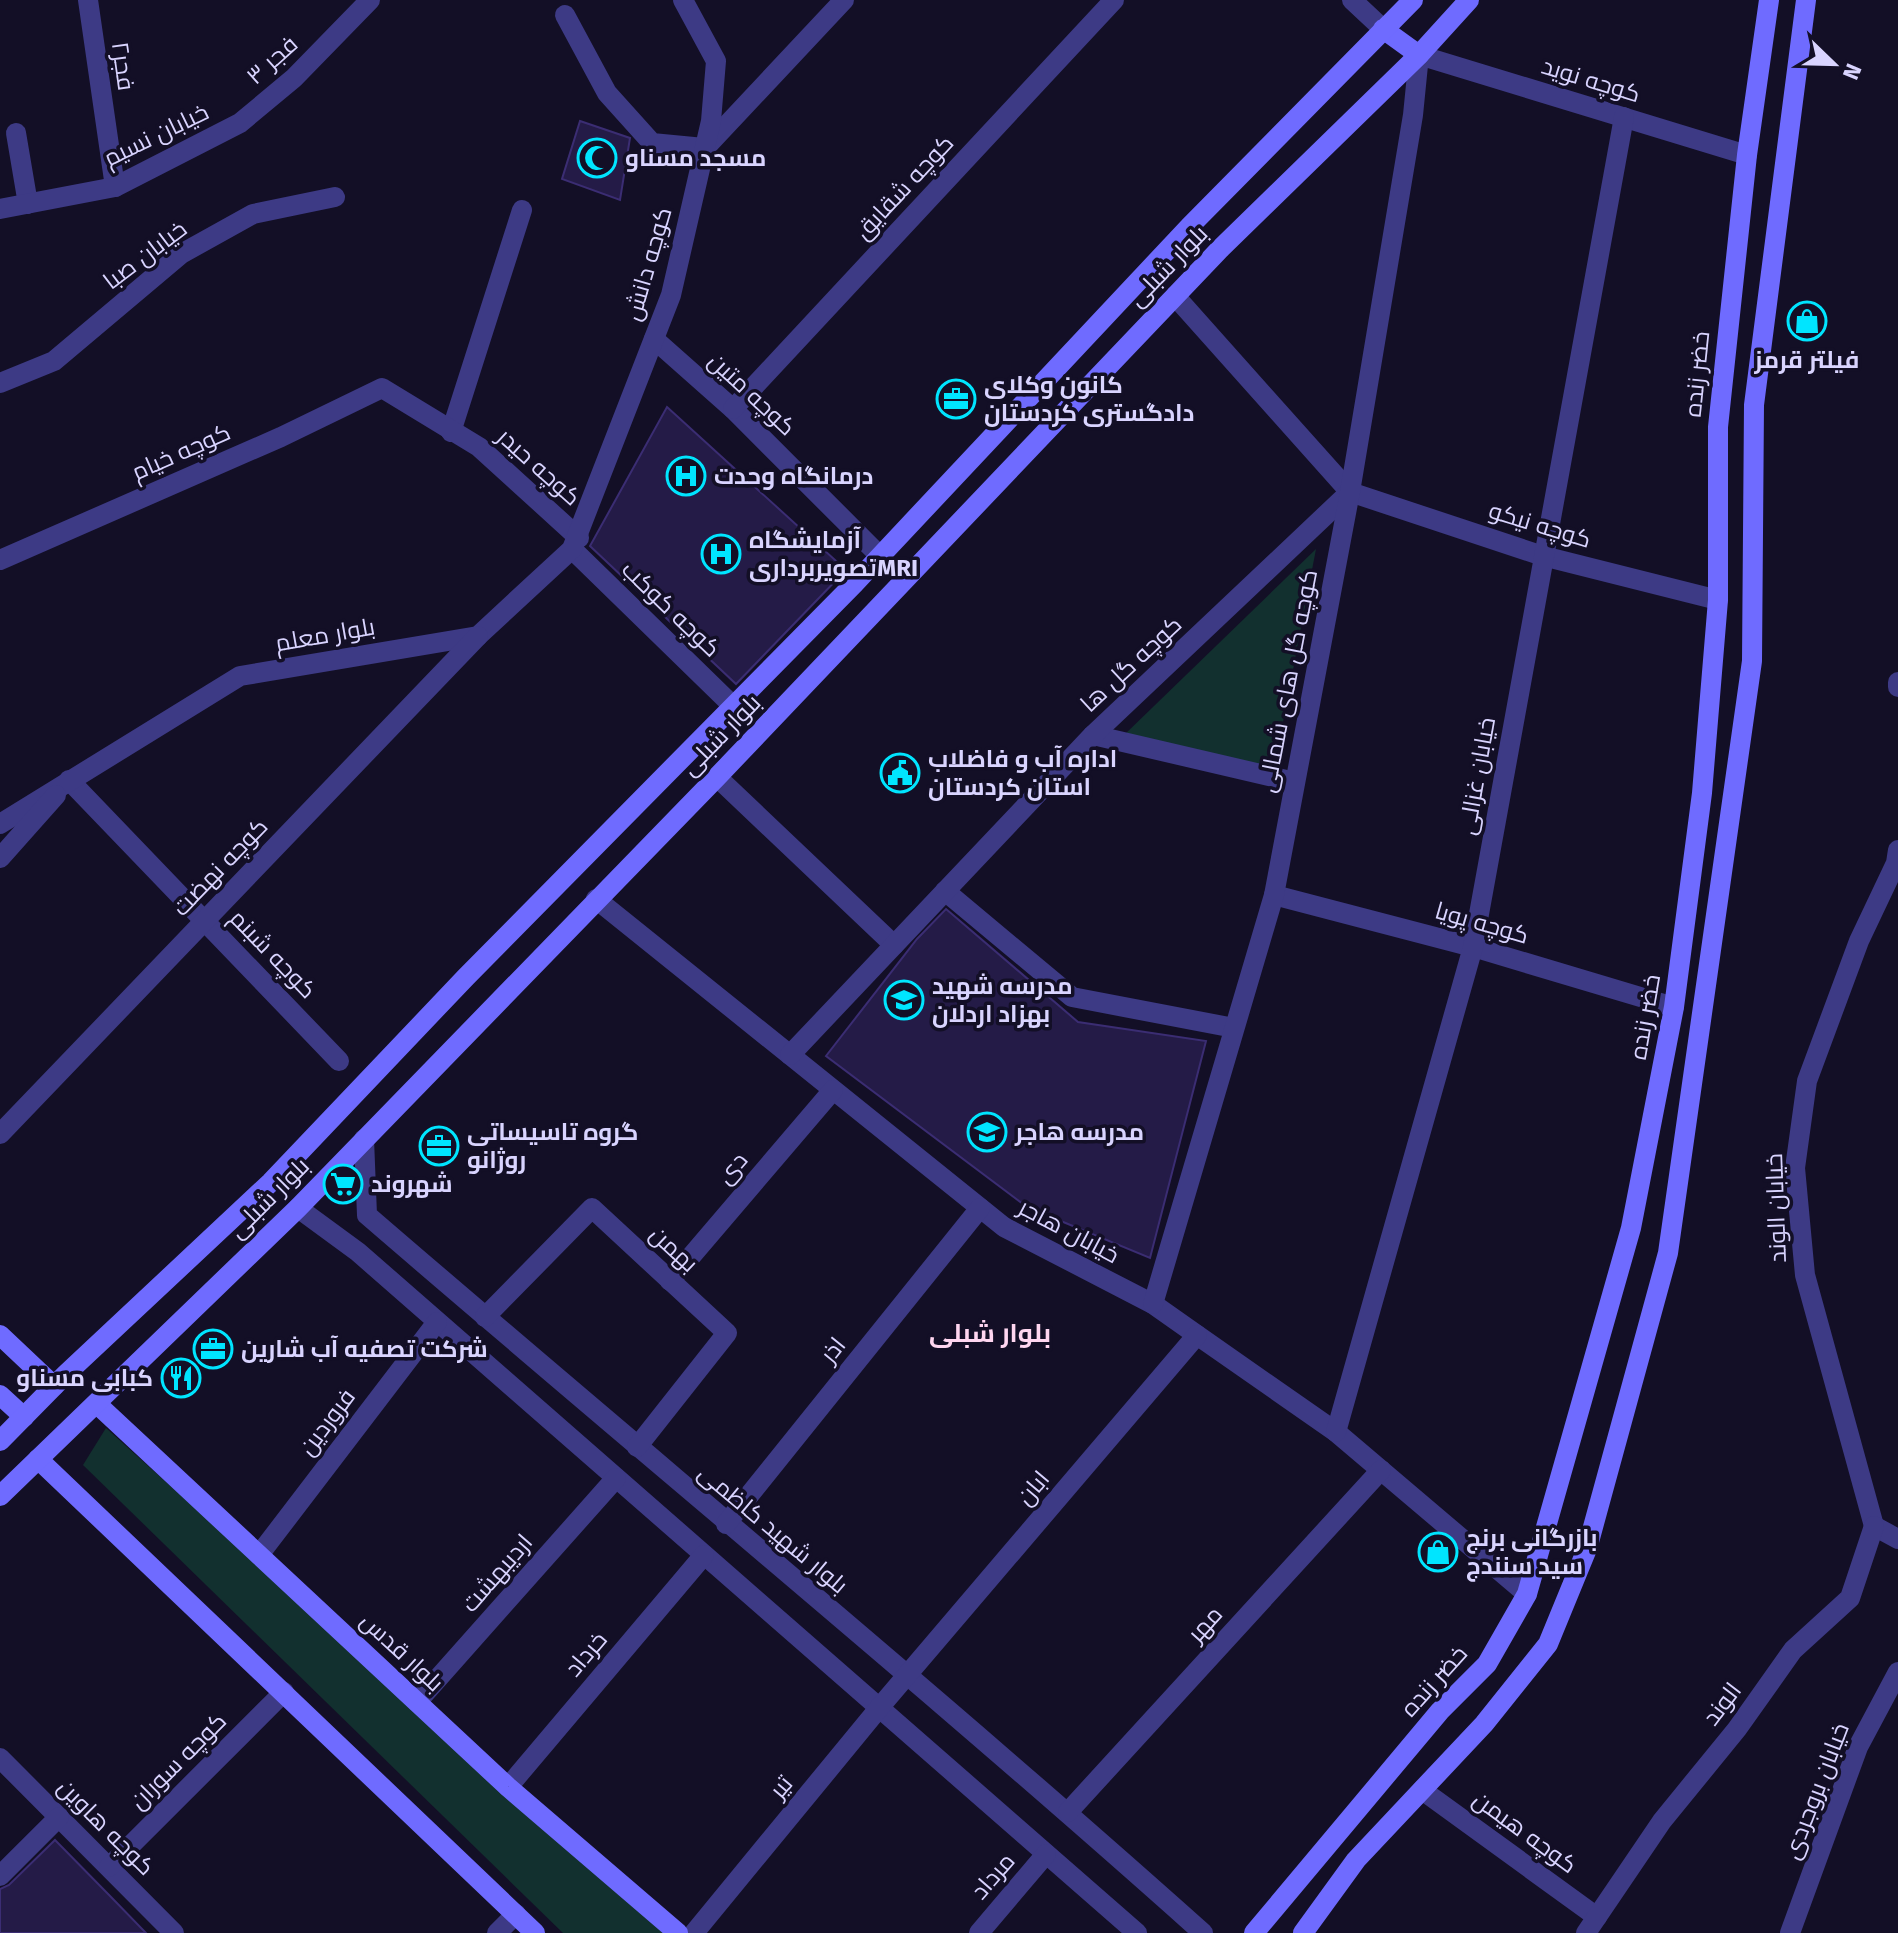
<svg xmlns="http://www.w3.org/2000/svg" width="1898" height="1933" font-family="'Fira Sans',Cairo,sans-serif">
<rect width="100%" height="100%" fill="#130f26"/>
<g fill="#12302f">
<polygon points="1316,549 1273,775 1122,737"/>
<polygon points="106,1428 667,1933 563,1933 83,1465"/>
</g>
<g fill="#241b47" stroke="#3b2d73" stroke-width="2">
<polygon points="580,121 630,138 620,200 562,179"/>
<polygon points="667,407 846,570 736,684 590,546"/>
<polygon points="946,909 1078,1022 1206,1041 1150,1258 1027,1207 826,1056 917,939"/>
<polygon points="55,1840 111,1897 146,1933 0,1933 0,1889 9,1885"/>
</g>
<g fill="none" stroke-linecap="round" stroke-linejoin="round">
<g stroke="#3d3a85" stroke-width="20">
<polyline points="88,0 115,187"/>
<polyline points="1352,0 1383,29"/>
<polyline points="565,15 607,93 652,143 704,148"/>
<polyline points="16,133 28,204"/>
<polyline points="707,146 844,0"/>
<polyline points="0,209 115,187 240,123 294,78 370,0"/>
<polyline points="1175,296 1350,492"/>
<polyline points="654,339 733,409 880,556"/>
<polyline points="0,383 54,361 181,254 253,214 335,197"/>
<polyline points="733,409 1114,0"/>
<polyline points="451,432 522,210"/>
<polyline points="1350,492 1543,556 1718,600"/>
<polyline points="572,549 733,706"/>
<polyline points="0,560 281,437 382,388 479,447 579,538"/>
<polyline points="1898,682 1898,687"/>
<polyline points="1093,735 1295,782"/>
<polyline points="717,777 894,945"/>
<polyline points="69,780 339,1061"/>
<polyline points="0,824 240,676 478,636 572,549 671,295 711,121 716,61 683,0"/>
<polyline points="0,858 56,795"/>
<polyline points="945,891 1072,997 1234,1028"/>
<polyline points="1274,895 1473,947 1674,1007"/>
<polyline points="596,899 1004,1227 1153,1304 1197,1335 1336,1432 1527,1594"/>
<polyline points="790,1055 1093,735 1350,492"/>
<polyline points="0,1134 478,636"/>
<path d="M364,1139L367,1215C645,1455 929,1688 1203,1933"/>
<polyline points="298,1208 358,1252 1137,1933"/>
<polyline points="670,1281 833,1090"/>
<polyline points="1153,1304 1274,895 1350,492 1413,115 1419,55 1747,155"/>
<polyline points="485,1317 592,1208 727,1333 637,1447"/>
<polyline points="1336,1432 1473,947 1624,117"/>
<polyline points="726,1524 980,1208"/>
<polyline points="1874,1526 1805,1275 1795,1168 1807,1081 1859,941 1896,863 1898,850"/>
<polyline points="1874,1526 1898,1539"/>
<polyline points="259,1555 437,1322"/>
<polyline points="417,1702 616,1478"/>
<polyline points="0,1758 174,1933"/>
<polyline points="508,1787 704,1555"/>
<polyline points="1422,1790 1597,1917"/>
<polyline points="1068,1812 1381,1470"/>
<polyline points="109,1867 284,1692"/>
<polyline points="0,1876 59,1817"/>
<polyline points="497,1933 516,1914"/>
<polyline points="694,1933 879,1708 1197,1335"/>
<polyline points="979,1933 1046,1854"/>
<polyline points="1586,1933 1662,1821 1737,1729 1793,1650 1850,1598 1874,1526"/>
<polyline points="1790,1933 1858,1747 1898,1672"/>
</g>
<g stroke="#6f6bff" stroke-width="20">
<polyline points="1383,29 1419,55"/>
<polyline points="0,1335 54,1386"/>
<polyline points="0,1395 24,1417"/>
<polyline points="97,1404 508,1787 678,1933"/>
<polyline points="0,1441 66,1374 271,1182 466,977 855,583 1189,227 1413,0"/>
<polyline points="38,1459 535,1933"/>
<polyline points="0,1496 298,1208 717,777 1219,250 1419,55 1469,0"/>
<polyline points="1254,1933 1440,1711 1487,1664 1527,1594 1631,1228 1674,1007 1702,793 1718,600 1718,427 1747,155 1769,0"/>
<polyline points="1303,1933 1356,1860 1484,1724 1548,1644 1587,1549 1668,1253 1752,661 1754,405 1806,0"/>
</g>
</g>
<defs>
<g id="mosque-ring" transform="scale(2)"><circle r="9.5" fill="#130f26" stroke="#00e5ff" stroke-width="1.5"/><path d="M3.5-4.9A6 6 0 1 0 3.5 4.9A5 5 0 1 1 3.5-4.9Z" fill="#00e5ff"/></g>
<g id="shop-ring" transform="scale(2)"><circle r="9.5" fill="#130f26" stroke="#00e5ff" stroke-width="1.5"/><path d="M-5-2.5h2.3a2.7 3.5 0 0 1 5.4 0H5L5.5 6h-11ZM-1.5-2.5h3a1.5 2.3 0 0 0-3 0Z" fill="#00e5ff"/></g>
<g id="office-ring" transform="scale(2)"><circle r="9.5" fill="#130f26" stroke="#00e5ff" stroke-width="1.5"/><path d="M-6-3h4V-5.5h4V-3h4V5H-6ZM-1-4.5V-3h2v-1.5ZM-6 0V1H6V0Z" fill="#00e5ff"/></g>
<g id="hospital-ring" transform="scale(2)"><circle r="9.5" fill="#130f26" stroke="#00e5ff" stroke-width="1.5"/><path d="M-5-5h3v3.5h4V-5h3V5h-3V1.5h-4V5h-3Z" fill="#00e5ff"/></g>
<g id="civic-ring" transform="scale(2)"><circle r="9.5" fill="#130f26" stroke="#00e5ff" stroke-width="1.5"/><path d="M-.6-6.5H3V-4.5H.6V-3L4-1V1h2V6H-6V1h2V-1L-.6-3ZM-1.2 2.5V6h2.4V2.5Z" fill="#00e5ff"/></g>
<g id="school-ring" transform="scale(2)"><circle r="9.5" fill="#130f26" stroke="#00e5ff" stroke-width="1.5"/><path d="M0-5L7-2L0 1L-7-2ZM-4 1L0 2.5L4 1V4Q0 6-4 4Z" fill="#00e5ff"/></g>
<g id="supermarket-ring" transform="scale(2)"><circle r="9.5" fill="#130f26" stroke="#00e5ff" stroke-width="1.5"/><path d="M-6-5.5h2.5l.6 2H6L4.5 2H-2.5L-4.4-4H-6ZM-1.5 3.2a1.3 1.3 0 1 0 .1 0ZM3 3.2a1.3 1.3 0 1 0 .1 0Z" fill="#00e5ff"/></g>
<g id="restaurant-ring" transform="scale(2)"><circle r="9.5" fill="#130f26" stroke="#00e5ff" stroke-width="1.5"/><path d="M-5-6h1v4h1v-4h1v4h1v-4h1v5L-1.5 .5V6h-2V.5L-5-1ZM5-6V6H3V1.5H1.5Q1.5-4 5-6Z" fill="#00e5ff"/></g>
</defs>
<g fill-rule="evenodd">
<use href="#mosque-ring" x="597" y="158"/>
<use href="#shop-ring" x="1807" y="321"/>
<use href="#office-ring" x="956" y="399"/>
<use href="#hospital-ring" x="686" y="476"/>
<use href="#hospital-ring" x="721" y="554"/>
<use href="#civic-ring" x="900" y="773"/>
<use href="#school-ring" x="904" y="1000"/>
<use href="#school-ring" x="987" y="1132"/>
<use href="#office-ring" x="439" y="1146"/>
<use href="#supermarket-ring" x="343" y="1184"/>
<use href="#office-ring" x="213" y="1349"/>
<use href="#restaurant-ring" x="181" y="1378"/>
<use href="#shop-ring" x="1438" y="1552"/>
</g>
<g text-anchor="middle" stroke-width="7" stroke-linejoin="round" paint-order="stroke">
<g font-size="24" fill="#d9d4ff" stroke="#130f26">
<text transform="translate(272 60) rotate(-42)" y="8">فجر ۳</text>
<text transform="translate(123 66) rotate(82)" y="8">فجر۲</text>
<text transform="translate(1591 80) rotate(17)" y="8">کوچه نوید</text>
<text transform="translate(156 135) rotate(-26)" y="8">خیابان نسیم</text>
<text transform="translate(904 187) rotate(-47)" y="8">کوچه شقایق</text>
<text transform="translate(145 255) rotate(-37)" y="8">خیابان صبا</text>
<text transform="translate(648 264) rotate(-74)" y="8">کوچه دانش</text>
<text transform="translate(1168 266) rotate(-46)" y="8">بلوار شبلی</text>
<text transform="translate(1697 374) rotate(-84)" y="8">خضر زنده</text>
<text transform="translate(752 394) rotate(43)" y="8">کوچه متین</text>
<text transform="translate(181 452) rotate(-24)" y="8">کوچه خیام</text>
<text transform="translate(539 467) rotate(42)" y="8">کوچه حیدر</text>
<text transform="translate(1540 525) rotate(17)" y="8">کوچه نیکو</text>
<text transform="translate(671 609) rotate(44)" y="8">کوچه کوکب</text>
<text transform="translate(325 635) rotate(-10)" y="8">بلوار معلم</text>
<text transform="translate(1131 664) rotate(-43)" y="8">کوچه گل ها</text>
<text transform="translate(1288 681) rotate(-79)" y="8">کوچه گل های شمالی</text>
<text transform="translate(721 735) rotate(-46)" y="8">بلوار شبلی</text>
<text transform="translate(1477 776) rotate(-80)" y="8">خیابان غزالی</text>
<text transform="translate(220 867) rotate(-46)" y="8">کوچه نهضت</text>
<text transform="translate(1482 923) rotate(16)" y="8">کوچه پویا</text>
<text transform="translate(273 954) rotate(46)" y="8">کوچه شبنم</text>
<text transform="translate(1645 1017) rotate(-80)" y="8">خضر زنده</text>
<text transform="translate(732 1168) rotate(-49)" y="8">دی</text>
<text transform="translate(269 1198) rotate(-45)" y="8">بلوار شبلی</text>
<text transform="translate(1776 1208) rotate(-92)" y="8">خیابان الوند</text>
<text transform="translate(1069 1231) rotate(28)" y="8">خیابان هاجر</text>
<text transform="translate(674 1249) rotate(43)" y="8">بهمن</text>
<text transform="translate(833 1350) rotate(-51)" y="8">اذر</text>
<text transform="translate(327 1422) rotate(-53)" y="8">فروردین</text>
<text transform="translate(1033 1488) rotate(-50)" y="8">ابان</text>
<text transform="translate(773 1529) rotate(40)" y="8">بلوار شهید کاظمی</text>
<text transform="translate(497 1573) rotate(-49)" y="8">اردیبهشت</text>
<text transform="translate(1205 1624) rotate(-48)" y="8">مهر</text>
<text transform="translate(402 1652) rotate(43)" y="8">بلوار قدس</text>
<text transform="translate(586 1654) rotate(-50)" y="8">خرداد</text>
<text transform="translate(1434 1681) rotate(-48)" y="8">خضر زنده</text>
<text transform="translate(1722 1704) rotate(-53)" y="8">الوند</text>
<text transform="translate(178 1761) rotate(-45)" y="8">کوچه سوران</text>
<text transform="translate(781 1787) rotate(-50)" y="8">تیر</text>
<text transform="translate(1816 1791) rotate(-69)" y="8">خیابان بروجردی</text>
<text transform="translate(106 1827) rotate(45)" y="8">کوچه هاوین</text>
<text transform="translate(1525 1832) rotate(36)" y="8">کوچه هیمن</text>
<text transform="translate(993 1876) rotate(-49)" y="8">مرداد</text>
</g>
<g font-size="24" font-weight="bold" fill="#d9d4ff" stroke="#130f26" text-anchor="start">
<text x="625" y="166">مسجد مسناو</text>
<text x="1807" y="368" text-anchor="middle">فیلتر قرمز</text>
<text x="984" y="393">کانون وکلای<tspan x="984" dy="28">دادگستری کردستان</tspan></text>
<text x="714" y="484">درمانگاه وحدت</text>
<text x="749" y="548">آزمايشگاه<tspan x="749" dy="28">تصویربرداریMRI</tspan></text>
<text x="928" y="767">اداره آب و فاضلاب<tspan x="928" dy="28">استان کردستان</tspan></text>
<text x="932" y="994">مدرسه شهید<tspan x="932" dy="28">بهزاد اردلان</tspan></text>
<text x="467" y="1140">گروه تاسیساتی<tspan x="467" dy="28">روژانو</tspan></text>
<text x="1015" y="1140">مدرسه هاجر</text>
<text x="371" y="1192">شهروند</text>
<text x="241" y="1357">شرکت تصفیه آب شارین</text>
<text x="153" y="1386" text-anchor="end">کبابی مسناو</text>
<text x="1466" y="1546">بازرگانی برنج<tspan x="1466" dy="28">سید سنندج</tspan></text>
</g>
<g font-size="26" font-weight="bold" fill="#ffd6f0" stroke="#130f26">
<text x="990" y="1342">بلوار شبلی</text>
</g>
</g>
<g transform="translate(1834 64) rotate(113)" stroke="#130f26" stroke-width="6" paint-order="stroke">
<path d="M0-6L14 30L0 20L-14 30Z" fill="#d9d4ff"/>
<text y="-12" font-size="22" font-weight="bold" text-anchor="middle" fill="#d9d4ff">N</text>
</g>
</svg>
